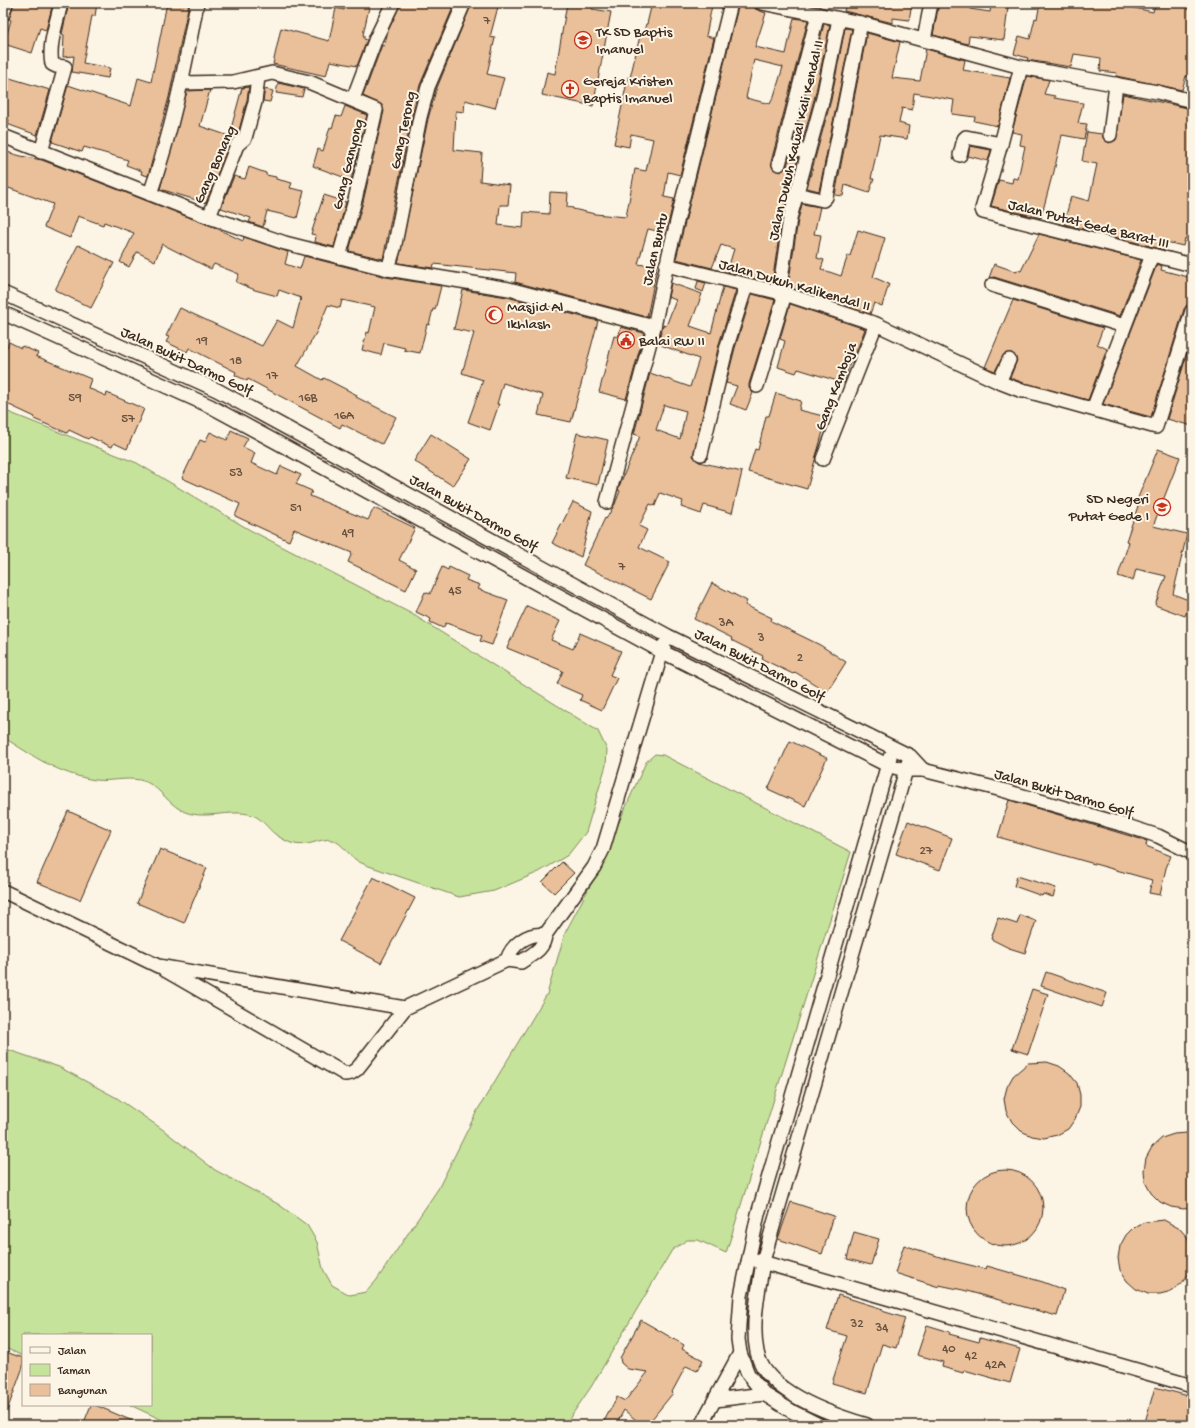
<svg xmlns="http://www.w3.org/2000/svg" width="1195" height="1428" font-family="'Gochi Hand',sans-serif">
<rect width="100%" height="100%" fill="#fcf5e5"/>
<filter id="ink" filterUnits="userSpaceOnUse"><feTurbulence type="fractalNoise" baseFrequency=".025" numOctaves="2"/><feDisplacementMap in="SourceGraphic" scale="8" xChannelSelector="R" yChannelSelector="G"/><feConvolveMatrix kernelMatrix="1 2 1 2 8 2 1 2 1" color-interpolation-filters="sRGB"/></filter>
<g filter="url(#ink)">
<g fill="#c6e39b" stroke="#80865c">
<path d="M3,410L137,463L250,530L412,614L598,731L607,750L606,765L586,832L568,855L539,872L494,891L459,897L366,865C362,863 358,862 355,859C348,854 341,842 332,840C319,837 308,849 291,843C286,841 280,838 275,834C268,829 262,818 252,815C230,808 202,822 181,810C166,802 157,783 140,780C125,777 110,782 95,780C58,774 33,756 3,737Z"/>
<polygon points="655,754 663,755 851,852 726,1253 698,1240 687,1240 672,1250 591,1387 565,1425 173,1425 130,1405 151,1405 151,1335 23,1335 23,1356 3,1347 3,1048 59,1067 117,1098 162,1129 215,1170 278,1204 307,1225 317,1242 323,1269 332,1285 350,1295 366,1292 376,1281 438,1189 477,1111 547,994 565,933 592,882 646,762"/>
</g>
<g fill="#eac09a" stroke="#3b2a1e" fill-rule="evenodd">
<polygon points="14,3 53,3 46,30 40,28 32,53 4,44 11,20 9,19"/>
<polygon points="69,3 97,3 95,16 92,16 83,63 110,68 108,78 72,72 74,56 63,57 64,35 62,34"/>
<polygon points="167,3 189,3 169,97 148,176 141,174 142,171 126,165 128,160 84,147 82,152 52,142 68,85 131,106 138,78 151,82"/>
<polygon points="346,3 370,3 363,35 364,36 364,39 367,40 357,66 330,61 326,76 273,64 281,28 329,41 336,8 344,10"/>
<polygon points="401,3 455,3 420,85 412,115 383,259 349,251 363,202 384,111 382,105 363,96 382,45 384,46 388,31"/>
<polygon points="472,3 499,3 490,37 495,38 487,74 504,78 495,108 465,100 464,112 456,111 454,150 482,153 480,181 510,185 508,205 500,205 498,225 523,228 524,212 549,214 550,192 568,193 567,207 573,208 573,209 595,214 626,217 635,169 646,171 653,139 631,134 629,147 614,144 628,77 630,78 640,36 642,37 646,24 647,24 652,3 698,3 712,5 706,36 714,38 680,175 668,172 664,197 674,199 666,233 648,229 638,264 657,267 647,317 515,282 516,273 434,264 433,268 398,263 428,119 436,90"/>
<polygon points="567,3 593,3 592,9 611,12 593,106 542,95 547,72 555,74"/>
<path d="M739,3L756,8L755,9L766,13L755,47L786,54L794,18L808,20L771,162L773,169L781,172L787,166L790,156L798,158L782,217L772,283L727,272L734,249L721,245L712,268L676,259ZM754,60L783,67L774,96L770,104L746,98Z"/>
<polygon points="846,3 912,3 909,20 893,18 893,23 844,11"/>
<polygon points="939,3 971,3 970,9 990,12 991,5 1008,7 1004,40 969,36 968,44 933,35"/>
<polygon points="1040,3 1131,3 1130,7 1153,12 1155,3 1192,8 1192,77 1186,76 1182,90 1121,77 1116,76 1117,73 1100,71 1101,58 1074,54 1071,67 1027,60 1028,58 1014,54 1019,36 1030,39 1035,18 1037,19"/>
<polygon points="824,24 830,25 815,96 802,143 794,140"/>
<polygon points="845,28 852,29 819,191 807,188 831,100"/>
<polygon points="867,33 900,42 892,78 920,81 926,49 965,60 963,70 1010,78 998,126 974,121 975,117 952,114 954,100 914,93 912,110 902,108 899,123 909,126 907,139 880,135 871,179 874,179 869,193 845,185 843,196 835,195"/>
<polygon points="3,76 50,90 37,135 7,124 9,120 3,119"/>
<polygon points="1027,76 1049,80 1044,94 1055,96 1054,98 1083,103 1078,123 1087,124 1084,139 1062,135 1053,176 1052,176 1041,218 991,206 999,180 1012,183 1013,178 1018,179 1025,146 1020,145 1022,134 1012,132"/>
<polygon points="278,83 304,89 302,97 276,93"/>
<polygon points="249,87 247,100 238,134 234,137 229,136 242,88"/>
<polygon points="265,89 273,91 270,102 263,101"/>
<polygon points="210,90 200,126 232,137 206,203 160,189 187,91"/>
<polygon points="1123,94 1192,109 1192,210 1188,226 1192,227 1192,240 1185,238 1183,246 1166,242 1165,250 1064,224 1071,196 1089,201 1097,164 1082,161 1087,132 1102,134 1103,138 1109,143 1116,140"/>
<polygon points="345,106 367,115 351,180 313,166 318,149 323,151 330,127 332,128 336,116 341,117"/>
<polygon points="970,146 991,150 988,161 968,156"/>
<polygon points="3,151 21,156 42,160 214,227 243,241 244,237 288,252 285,264 300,269 304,256 386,277 441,286 435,310 433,309 429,325 427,324 420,353 404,350 405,348 384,343 381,355 362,350 367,332 369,333 375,307 342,300 340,308 328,305 316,333 297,366 322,380 324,378 357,395 356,397 396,417 382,444 342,424 340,428 248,379 247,381 235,375 236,372 189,348 187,352 166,342 169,337 166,336 180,308 262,346 277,320 293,328 301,298 279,290 277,296 255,290 236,282 239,274 214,264 211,269 162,244 155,261 137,252 129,267 120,262 134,233 104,222 103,225 78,216 70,238 44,227 53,204 3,186"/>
<polygon points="249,167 266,173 266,175 276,177 276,179 292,183 290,188 304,191 297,218 267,211 263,227 249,222 251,218 221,208 234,176 245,179"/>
<polygon points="324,195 346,202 334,247 315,242 316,235 311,234"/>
<polygon points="802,204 820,207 814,234 821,235 817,258 824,260 821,269 841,276 848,255 850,256 858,230 885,238 873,277 889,284 882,306 874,303 870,314 788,287 798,220"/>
<polygon points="1039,234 1141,260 1120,316 994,277 989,278 994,264 1017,272 1017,270 1021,271"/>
<polygon points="78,245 114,263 91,308 55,290"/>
<polygon points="1157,264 1162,266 1161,270 1192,278 1189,288 1192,288 1192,303 1187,305 1184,309 1151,417 1103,404"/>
<polygon points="698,281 706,283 703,292 696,289"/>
<path d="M671,283L702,294L690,326L711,333L723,287L736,290L719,344L693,456L699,462L742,472L732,513L704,505L701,514L681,507L683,501L660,493L655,506L650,504L639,526L647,530L639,547L670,562L651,599L583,565L605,518L606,519L615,504L620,491L618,490L620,484L640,436L634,434L650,373L690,387L699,359L658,344L663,325L666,326L676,300L668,297ZM664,405L686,411L680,439L656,430Z"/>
<polygon points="463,290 507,297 598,321 571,422 538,415 543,395 503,383 497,404 499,404 490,430 468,422 483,380 462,373 474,333 454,329"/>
<polygon points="752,294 775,300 749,384 749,388 753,393 746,410 730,404 737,386 726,383 735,348"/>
<polygon points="1013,300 1103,328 1097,344 1107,349 1088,400 1024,383 1010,378 1017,360 1012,353 1004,354 995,371 985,367"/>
<polygon points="790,304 865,329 852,363 850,363 844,383 798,369 796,373 778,367 785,341 780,339"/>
<polygon points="621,327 644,333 626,399 599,392 614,336 618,337"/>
<polygon points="1192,338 1192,426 1167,419"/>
<polygon points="9,342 21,348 22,346 38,353 36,356 91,379 88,388 106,396 107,393 144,409 127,449 114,443 112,447 90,437 88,439 69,430 67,433 34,419 35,417 3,402 3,345 7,347"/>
<polygon points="776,393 801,401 799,410 827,417 807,489 748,472 755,449 758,450 766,416 769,416"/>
<polygon points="231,430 248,438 243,447 255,453 251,463 277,475 281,466 301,475 296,484 312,491 310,496 368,520 374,508 415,528 399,560 416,569 406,590 348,562 352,553 294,529 289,541 235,516 240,504 182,478 200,440 205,442 210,432 227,440"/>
<polygon points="577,433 608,440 598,485 566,478"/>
<polygon points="431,434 471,459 453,486 414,461"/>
<polygon points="1158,449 1180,457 1153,526 1187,534 1173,594 1191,601 1185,616 1155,605 1166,576 1136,569 1133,581 1118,576 1129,542 1126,541 1138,506 1135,505"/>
<polygon points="573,502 592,511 581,557 552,543"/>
<polygon points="442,567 448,570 449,567 468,576 466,580 480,585 478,589 508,600 492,645 480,641 482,636 446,623 443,628 430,622 431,619 416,612 425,592 430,594"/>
<polygon points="712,583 747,601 745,605 772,618 771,621 820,645 846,662 827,692 795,672 793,674 762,659 763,656 731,640 732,638 694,619"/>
<polygon points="527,606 560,621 551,640 573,649 580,633 621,651 610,675 617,678 602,710 580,700 582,695 557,684 563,671 507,648"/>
<polygon points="790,741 827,758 805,806 768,789"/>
<polygon points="1009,800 1147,841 1146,846 1171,856 1166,868 1160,895 1149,893 1152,880 998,837"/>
<polygon points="68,811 111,830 80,900 37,882"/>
<polygon points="908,821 952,838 940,870 896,854"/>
<polygon points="160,849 207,868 184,923 137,903"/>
<polygon points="562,862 574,873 554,893 542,882"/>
<polygon points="1017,876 1056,888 1053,897 1043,894 1042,896 1014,886"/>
<polygon points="373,877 415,898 381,963 339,941"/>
<polygon points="1020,915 1036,921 1025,953 1009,948 991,939 998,918 1017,924"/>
<polygon points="1046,972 1107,993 1102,1007 1041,986"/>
<polygon points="1032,989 1048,994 1028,1054 1012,1049"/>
<polygon points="1047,1062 1059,1066 1069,1073 1077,1083 1080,1095 1080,1107 1075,1119 1068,1129 1057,1135 1044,1138 1032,1136 1021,1131 1012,1122 1006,1111 1004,1099 1007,1087 1013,1076 1028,1063"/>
<polygon points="1186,1133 1192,1135 1192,1207 1184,1209 1171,1207 1160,1202 1151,1193 1145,1182 1144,1170 1146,1158 1152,1147 1162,1138 1174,1134"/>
<circle cx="1005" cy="1208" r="38"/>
<polygon points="791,1202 834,1216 822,1254 778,1239"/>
<polygon points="1164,1220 1180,1229 1188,1238 1192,1249 1192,1264 1189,1273 1182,1283 1172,1291 1160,1294 1148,1294 1136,1289 1127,1281 1120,1270 1118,1258 1120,1246 1126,1235 1134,1227 1145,1222"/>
<polygon points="854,1232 879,1239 871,1265 847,1259"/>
<polygon points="904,1245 949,1260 986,1269 987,1266 1043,1282 1064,1290 1057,1316 963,1290 939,1285 939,1287 895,1273"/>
<polygon points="838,1295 883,1309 882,1311 905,1318 896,1348 882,1344 867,1393 832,1383 847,1336 827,1330"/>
<polygon points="641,1320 684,1345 682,1349 703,1360 697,1371 686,1366 672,1392 673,1393 647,1425 642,1425 624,1410 616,1425 602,1425 617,1397 625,1401 648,1372 628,1369 621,1363 620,1358"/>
<polygon points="927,1325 950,1332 949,1334 979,1342 980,1338 1020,1349 1010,1383 964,1370 963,1373 942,1367 943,1362 917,1355"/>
<polygon points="3,1351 23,1358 23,1367 4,1419"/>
<polygon points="1155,1387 1192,1397 1192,1425 1157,1425 1145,1422"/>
<polygon points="91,1405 95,1405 142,1425 83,1425"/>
</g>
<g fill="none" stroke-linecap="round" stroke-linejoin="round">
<g stroke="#3b2a1e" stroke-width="16">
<g id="street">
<polyline points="762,3 861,23 1021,67 1157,92 1192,101"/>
<polyline points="3,14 6,3"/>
<polyline points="924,40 931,3"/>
<polyline points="1021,67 1001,144 982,209 983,212 1192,265"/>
<polyline points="182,83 233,82 272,73 309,82 376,110 355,200 339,257"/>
<polyline points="353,99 376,38 393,3"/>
<polyline points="1110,135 1116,84"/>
<polyline points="3,136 209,217 285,243 388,269 509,289 654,327"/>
<path d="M41,152L65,67L56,66L52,64C48,45 57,22 61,3"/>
<polyline points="808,153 784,146 818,14"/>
<polyline points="960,155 964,139 966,137 1001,144"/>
<polyline points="779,164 784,146"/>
<path d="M150,194C172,131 185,68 197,3"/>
<polyline points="796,194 823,200 826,197 861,23"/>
<polyline points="209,217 237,145 245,138 255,102 258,77"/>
<polyline points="666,265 785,294 876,324 999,382 1009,360"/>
<polyline points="388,269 394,249 420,117 428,87 464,3"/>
<polyline points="992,285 1124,326"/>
<polyline points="3,293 217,390 668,636 910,756 923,770 905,770 887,765 661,651 210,406 3,313"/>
<polyline points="779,293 790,218 823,98 839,19"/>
<polyline points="999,382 1022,391 1027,391 1156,427 1192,311"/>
<polyline points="757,386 785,294"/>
<polyline points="1093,409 1152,255"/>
<polyline points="701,454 727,346 746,286"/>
<polyline points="823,459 876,324"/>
<polyline points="607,502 654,327 669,254 731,3"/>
<polyline points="923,770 1002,790 1124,825 1158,836 1192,853"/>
<path d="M3,891L158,966L405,1008L507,960C512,944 529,932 545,935"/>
<path d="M507,960L521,962C532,954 544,950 545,935L594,867L603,849L664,645"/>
<polyline points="165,970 345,1074 351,1073 357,1069 405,1008"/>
<polyline points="755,1260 1192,1386"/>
<polyline points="715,1400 764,1394"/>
<polyline points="701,1425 740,1353"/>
<polyline points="819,1425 793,1412 764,1394 748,1374 740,1353 738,1339 741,1296 758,1214 890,757"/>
<path d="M867,1425C833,1415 765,1393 757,1352C751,1323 759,1290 763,1261L908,763"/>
</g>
</g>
<use href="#street" stroke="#fcf5e5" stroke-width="13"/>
</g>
</g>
<defs>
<g id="school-ring" transform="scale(0.9)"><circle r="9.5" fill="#fcf5e5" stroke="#c8321e" stroke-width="1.5"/><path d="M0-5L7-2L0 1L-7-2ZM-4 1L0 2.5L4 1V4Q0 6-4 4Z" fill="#c8321e"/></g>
<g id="church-ring" transform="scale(0.9)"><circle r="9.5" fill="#fcf5e5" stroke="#c8321e" stroke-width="1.5"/><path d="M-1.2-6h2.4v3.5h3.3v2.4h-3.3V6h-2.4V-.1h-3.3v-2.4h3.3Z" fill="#c8321e"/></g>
<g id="mosque-ring" transform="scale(0.9)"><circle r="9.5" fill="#fcf5e5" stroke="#c8321e" stroke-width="1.5"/><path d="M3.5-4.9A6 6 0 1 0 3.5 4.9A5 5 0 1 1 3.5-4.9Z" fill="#c8321e"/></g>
<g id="civic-ring" transform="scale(0.9)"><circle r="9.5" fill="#fcf5e5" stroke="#c8321e" stroke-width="1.5"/><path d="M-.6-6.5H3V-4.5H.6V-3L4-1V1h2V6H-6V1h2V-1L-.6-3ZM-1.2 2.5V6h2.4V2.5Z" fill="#c8321e"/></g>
</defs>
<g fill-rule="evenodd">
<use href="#school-ring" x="583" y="40"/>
<use href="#church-ring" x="570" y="89"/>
<use href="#mosque-ring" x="494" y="315"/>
<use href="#civic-ring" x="626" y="340"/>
<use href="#school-ring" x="1162" y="507"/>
</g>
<g text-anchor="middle" stroke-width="4" stroke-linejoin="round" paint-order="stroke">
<g font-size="13" fill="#67503d">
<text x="487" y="24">7</text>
<text x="202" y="344">19</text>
<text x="236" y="364">18</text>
<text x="272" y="379">17</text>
<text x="75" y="401">59</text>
<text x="308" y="401">16B</text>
<text x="344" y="419">16A</text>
<text x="128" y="422">57</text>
<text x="236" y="476">53</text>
<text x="296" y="511">51</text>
<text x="348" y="536">49</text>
<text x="622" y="570">7</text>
<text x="455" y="594">45</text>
<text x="726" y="626">3A</text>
<text x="761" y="641">3</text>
<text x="800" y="661">2</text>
<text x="926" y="854">27</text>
<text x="857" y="1327">32</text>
<text x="882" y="1331">34</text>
<text x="949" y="1352">40</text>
<text x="971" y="1359">42</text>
<text x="995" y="1368">42A</text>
</g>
<g font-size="15" fill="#3b2a1e" stroke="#fcf5e5" text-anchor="start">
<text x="596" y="36">TK SD Baptis<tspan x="596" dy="17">Imanuel</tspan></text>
<text x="583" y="85">Gereja Kristen<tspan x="583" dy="17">Baptis Imanuel</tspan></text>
<text x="507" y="311">Masjid Al<tspan x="507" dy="17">Ikhlash</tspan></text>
<text x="639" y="345">Balai RW II</text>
<text x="1149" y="503" text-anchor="end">SD Negeri<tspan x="1149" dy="17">Putat Gede I</tspan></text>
</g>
<g font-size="15" fill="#3b2a1e" stroke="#fcf5e5">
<text transform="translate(402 130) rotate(-78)" y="5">Gang Terong</text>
<text transform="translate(795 140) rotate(-77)" y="5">Jalan Dukuh Kawal Kali Kendal II</text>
<text transform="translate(214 164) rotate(-66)" y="5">Gang Bonang</text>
<text transform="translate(347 164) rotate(-76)" y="5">Gang Ganyong</text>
<text transform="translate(1089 223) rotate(14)" y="5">Jalan Putat Gede Barat III</text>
<text transform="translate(654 249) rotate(-77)" y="5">Jalan Buntu</text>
<text transform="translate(795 284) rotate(16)" y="5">Jalan Dukuh Kalikendal II</text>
<text transform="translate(187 360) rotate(25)" y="5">Jalan Bukit Darmo Golf</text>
<text transform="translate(835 386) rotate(-69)" y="5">Gang Kamboja</text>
<text transform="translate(474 512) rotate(29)" y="5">Jalan Bukit Darmo Golf</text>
<text transform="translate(760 664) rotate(27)" y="5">Jalan Bukit Darmo Golf</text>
<text transform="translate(1064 792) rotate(16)" y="5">Jalan Bukit Darmo Golf</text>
</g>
</g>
<rect width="1195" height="1428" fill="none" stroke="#fcf5e5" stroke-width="16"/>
<rect x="8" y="8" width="1179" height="1412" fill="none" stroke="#3b2a1e" stroke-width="1.5" filter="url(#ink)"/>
<rect x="22" y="1334" width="130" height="72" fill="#fcf5e5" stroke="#afa495"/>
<rect x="30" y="1347" width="20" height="6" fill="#fcf5e5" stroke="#afa495"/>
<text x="58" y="1354" font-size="12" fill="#3b2a1e">Jalan</text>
<rect x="30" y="1364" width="20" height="12" fill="#c6e39b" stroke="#afa495"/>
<text x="58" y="1374" font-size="12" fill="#3b2a1e">Taman</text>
<rect x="30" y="1384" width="20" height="12" fill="#eac09a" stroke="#afa495"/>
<text x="58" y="1394" font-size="12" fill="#3b2a1e">Bangunan</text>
</svg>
